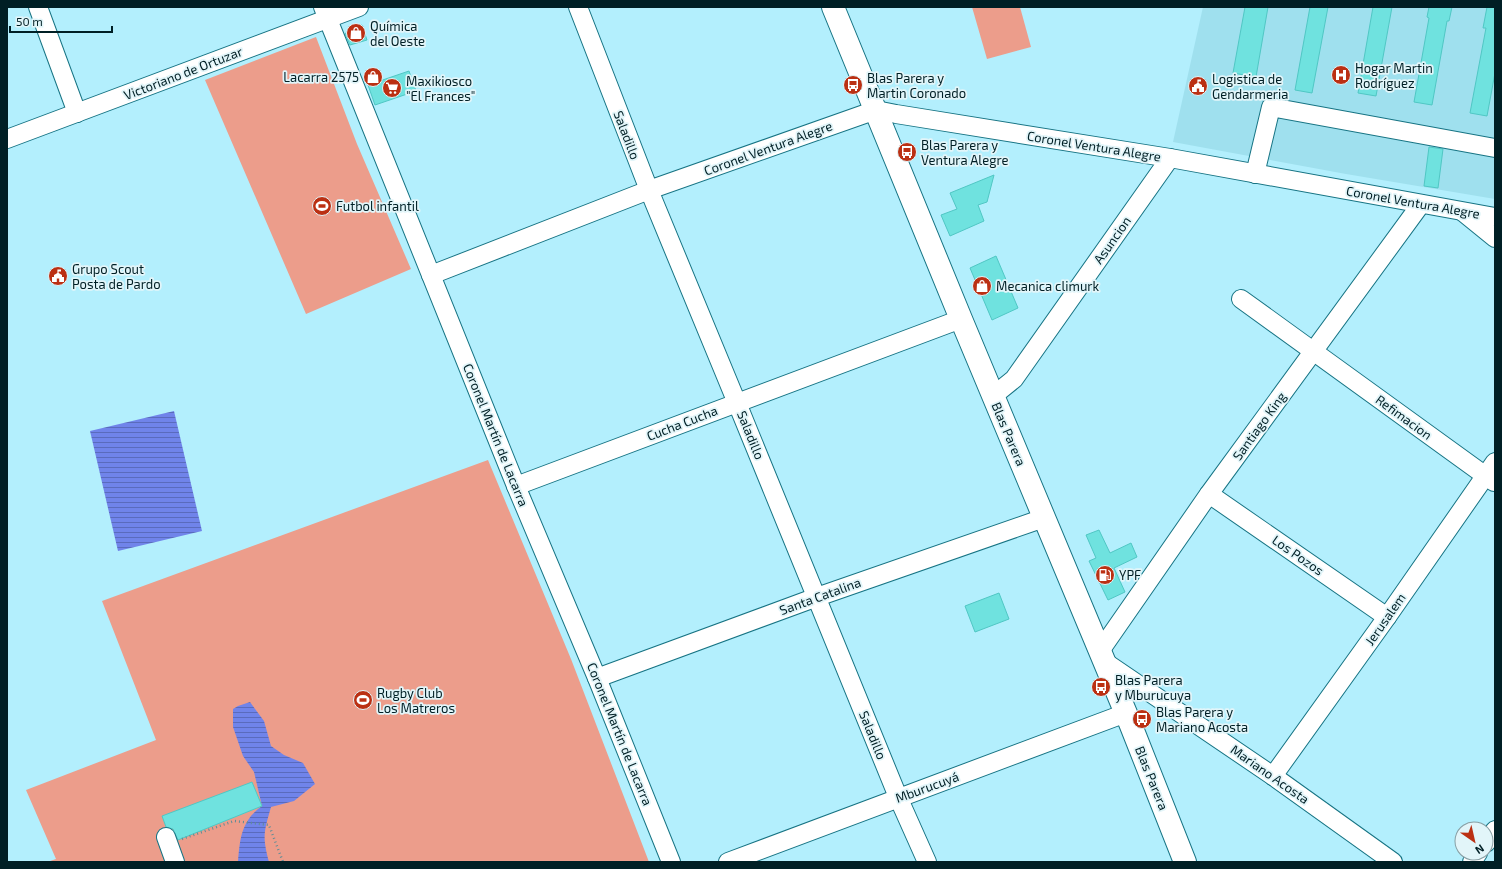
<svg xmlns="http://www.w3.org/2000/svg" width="1502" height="869" font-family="'Exo 2',sans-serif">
<defs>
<pattern id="water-rules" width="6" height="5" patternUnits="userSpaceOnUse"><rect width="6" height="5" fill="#7084ea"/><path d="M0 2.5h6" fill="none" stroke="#5a6bbd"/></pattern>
</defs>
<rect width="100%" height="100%" fill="#b3effd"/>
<polygon fill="#9fe0ee" points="1203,7 1495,7 1495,199 1346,174 1173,142"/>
<g fill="#ec9d8b">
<polygon points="972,7 1020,7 1031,47 987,59"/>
<polygon points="316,37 357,144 411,269 306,314 205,80"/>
<polygon points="488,460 571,659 649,862 47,862 56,859 26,790 156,740 102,601"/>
</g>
<g fill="url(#water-rules)">
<polygon points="174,411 202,531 118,551 90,431"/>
<path d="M250,702L264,721L271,746L284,755L303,763L315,784L294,801L271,807C264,832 262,836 269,862H238C240,839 241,821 262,806L254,772L243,756L233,727V709L238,706Z"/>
</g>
<g fill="#6fe2df" stroke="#50c7c4">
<polygon points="1245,7 1268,7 1256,77 1233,73"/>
<polygon points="1310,7 1328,7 1312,93 1295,90"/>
<polygon points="1373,7 1392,7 1376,96 1358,93"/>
<polygon points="1429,7 1452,7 1449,21 1447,21 1432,105 1414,102 1429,18 1427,17"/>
<polygon points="1487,7 1495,7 1495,73 1487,116 1470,113 1486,28 1483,28"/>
<polygon points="362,25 367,40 350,45 345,34 349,29"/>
<polygon points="409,71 416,91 375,105 368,85"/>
<polygon points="1429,147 1443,149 1438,188 1424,186"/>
<polygon points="994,175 987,202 978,205 984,221 950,236 941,215 957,209 950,193"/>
<polygon points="996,256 1018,308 992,320 970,268"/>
<polygon points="1099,530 1110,553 1131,543 1137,557 1114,568 1125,592 1108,600 1089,561 1096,558 1086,535"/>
<polygon points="999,593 1009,619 975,632 965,606"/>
<polygon points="252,782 262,806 178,840 173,829 166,827 162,816"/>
</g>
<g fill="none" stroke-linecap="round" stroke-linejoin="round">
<g stroke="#177484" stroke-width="20">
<g id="minor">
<polyline points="38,7 77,113"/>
<polyline points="323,7 516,486 597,678 671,862"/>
<polyline points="578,7 649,190 737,403 898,797 927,862"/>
<polyline points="7,139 359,7"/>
<polyline points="1255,174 1271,107 1495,148"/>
<polyline points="1463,212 1495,238"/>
<polyline points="431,275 649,190 876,110 896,114 1170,158 1495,217"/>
<polyline points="1241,299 1494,482"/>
<polyline points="993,396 1014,379 1170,158"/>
<polyline points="516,486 961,319"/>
<polyline points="1209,494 1387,617"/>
<polyline points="1100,651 1209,494 1421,204"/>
<polyline points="1105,662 1273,776 1393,862"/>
<polyline points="597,678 817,597 1044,518"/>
<polyline points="1273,776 1387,617 1495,462"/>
<polyline points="166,837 175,862"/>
<polyline points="1486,843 1495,830"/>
<polyline points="728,862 1126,713"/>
<polyline points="1472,862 1478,853"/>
</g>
</g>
<g stroke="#177484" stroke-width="24">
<polyline id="major" points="833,7 961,319 1130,723 1185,862"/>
</g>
<polyline stroke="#5f8d97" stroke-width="2.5" stroke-dasharray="1 3" stroke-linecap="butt" points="182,839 234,821 269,825 283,862"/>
<use href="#minor" stroke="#fff" stroke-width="18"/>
<use href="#major" stroke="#fff" stroke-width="22"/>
</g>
<defs>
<g id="shop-disc" transform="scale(1)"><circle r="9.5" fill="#bb3013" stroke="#e2f5f9"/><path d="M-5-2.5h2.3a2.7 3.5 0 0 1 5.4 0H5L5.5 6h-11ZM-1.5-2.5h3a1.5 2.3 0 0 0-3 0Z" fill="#fff"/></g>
<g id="hospital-disc" transform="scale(1)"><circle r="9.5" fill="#bb3013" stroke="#e2f5f9"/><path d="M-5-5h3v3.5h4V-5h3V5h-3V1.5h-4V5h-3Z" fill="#fff"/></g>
<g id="bus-disc" transform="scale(1)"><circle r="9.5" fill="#bb3013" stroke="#e2f5f9"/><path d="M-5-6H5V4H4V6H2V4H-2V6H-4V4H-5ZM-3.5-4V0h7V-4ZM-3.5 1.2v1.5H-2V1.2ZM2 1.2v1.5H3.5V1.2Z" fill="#fff"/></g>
<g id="civic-disc" transform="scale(1)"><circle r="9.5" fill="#bb3013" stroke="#e2f5f9"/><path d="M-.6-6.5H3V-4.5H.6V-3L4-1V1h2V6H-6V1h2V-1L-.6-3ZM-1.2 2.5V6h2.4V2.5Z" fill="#fff"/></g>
<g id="supermarket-disc" transform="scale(1)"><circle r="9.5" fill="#bb3013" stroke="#e2f5f9"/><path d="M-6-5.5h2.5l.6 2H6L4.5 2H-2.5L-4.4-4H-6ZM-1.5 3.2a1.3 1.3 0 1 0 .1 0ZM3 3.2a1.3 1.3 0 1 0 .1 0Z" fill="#fff"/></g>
<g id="stadium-disc" transform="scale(1)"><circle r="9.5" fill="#bb3013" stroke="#e2f5f9"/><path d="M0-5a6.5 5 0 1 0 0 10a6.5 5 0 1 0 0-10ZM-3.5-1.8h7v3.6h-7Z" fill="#fff"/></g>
<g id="fuel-disc" transform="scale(1)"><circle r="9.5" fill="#bb3013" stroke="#e2f5f9"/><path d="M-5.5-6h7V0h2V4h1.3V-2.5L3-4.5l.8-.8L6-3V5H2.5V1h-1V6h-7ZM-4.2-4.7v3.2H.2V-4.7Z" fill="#fff"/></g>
</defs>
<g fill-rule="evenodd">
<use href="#shop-disc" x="356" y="33"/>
<use href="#hospital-disc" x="1341" y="75"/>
<use href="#shop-disc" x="373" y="77"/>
<use href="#bus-disc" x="853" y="85"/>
<use href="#civic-disc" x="1198" y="86"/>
<use href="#supermarket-disc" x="392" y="88"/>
<use href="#bus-disc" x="907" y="152"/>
<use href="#stadium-disc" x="322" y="206"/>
<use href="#civic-disc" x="58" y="276"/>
<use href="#shop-disc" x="982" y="286"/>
<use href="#fuel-disc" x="1105" y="575"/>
<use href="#bus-disc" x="1101" y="687"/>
<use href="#stadium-disc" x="363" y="700"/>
<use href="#bus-disc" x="1142" y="719"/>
</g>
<g text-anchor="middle" stroke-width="3.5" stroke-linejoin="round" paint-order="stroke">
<g font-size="13" fill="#001f25" stroke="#e2f5f9" text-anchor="start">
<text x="370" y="31">Química<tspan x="370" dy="15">del Oeste</tspan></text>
<text x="1355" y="73">Hogar Martin<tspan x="1355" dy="15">Rodríguez</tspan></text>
<text x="359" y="82" text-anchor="end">Lacarra 2575</text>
<text x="867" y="83">Blas Parera y<tspan x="867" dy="15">Martin Coronado</tspan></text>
<text x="1212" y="84">Logistica de<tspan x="1212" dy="15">Gendarmeria</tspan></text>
<text x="406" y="86">Maxikiosco<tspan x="406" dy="15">"El Frances"</tspan></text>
<text x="921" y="150">Blas Parera y<tspan x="921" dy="15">Ventura Alegre</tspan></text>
<text x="336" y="211">Futbol infantil</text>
<text x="72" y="274">Grupo Scout<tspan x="72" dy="15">Posta de Pardo</tspan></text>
<text x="996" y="291">Mecanica climurk</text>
<text x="1119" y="580">YPF</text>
<text x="1115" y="685">Blas Parera<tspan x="1115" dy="15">y Mburucuya</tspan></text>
<text x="377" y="698">Rugby Club<tspan x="377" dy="15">Los Matreros</tspan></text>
<text x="1156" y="717">Blas Parera y<tspan x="1156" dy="15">Mariano Acosta</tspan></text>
</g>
<g font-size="13" fill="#001f25" stroke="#e2f5f9">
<text transform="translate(183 73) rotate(-21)" y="5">Victoriano de Ortuzar</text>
<text transform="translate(627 135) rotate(69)" y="5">Saladillo</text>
<text transform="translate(1094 146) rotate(9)" y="5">Coronel Ventura Alegre</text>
<text transform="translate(768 148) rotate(-20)" y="5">Coronel Ventura Alegre</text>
<text transform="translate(1413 202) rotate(10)" y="5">Coronel Ventura Alegre</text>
<text transform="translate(1112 240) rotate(-55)" y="5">Asuncion</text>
<text transform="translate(1404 417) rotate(36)" y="5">Refimacion</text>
<text transform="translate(682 423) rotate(-21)" y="5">Cucha Cucha</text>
<text transform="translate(1259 426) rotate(-54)" y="5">Santiago King</text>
<text transform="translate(1009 434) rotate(67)" y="5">Blas Parera</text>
<text transform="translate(496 435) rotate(68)" y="5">Coronel Martín de Lacarra</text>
<text transform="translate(751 435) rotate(68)" y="5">Saladillo</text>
<text transform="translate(1298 555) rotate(35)" y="5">Los Pozos</text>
<text transform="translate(820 596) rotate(-20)" y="5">Santa Catalina</text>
<text transform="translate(1385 619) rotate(-55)" y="5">Jerusalem</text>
<text transform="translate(620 734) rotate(68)" y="5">Coronel Martín de Lacarra</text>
<text transform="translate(873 735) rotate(68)" y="5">Saladillo</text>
<text transform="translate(1270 774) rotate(35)" y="5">Mariano Acosta</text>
<text transform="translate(1152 778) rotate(68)" y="5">Blas Parera</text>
<text transform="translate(927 787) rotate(-20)" y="5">Mburucuyá</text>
</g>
</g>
<rect width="1502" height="869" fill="none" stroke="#001f25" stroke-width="16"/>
<g transform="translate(1474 841) rotate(146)"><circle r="19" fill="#e2f5f9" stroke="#889fa4"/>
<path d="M0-3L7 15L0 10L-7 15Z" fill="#bb3013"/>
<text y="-6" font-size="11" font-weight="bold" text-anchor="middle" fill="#001f25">N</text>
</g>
<path d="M10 26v6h102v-6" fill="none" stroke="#001f25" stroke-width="2"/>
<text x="16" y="26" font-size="12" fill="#001f25" stroke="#e2f5f9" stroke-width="3" paint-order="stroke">50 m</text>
</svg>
